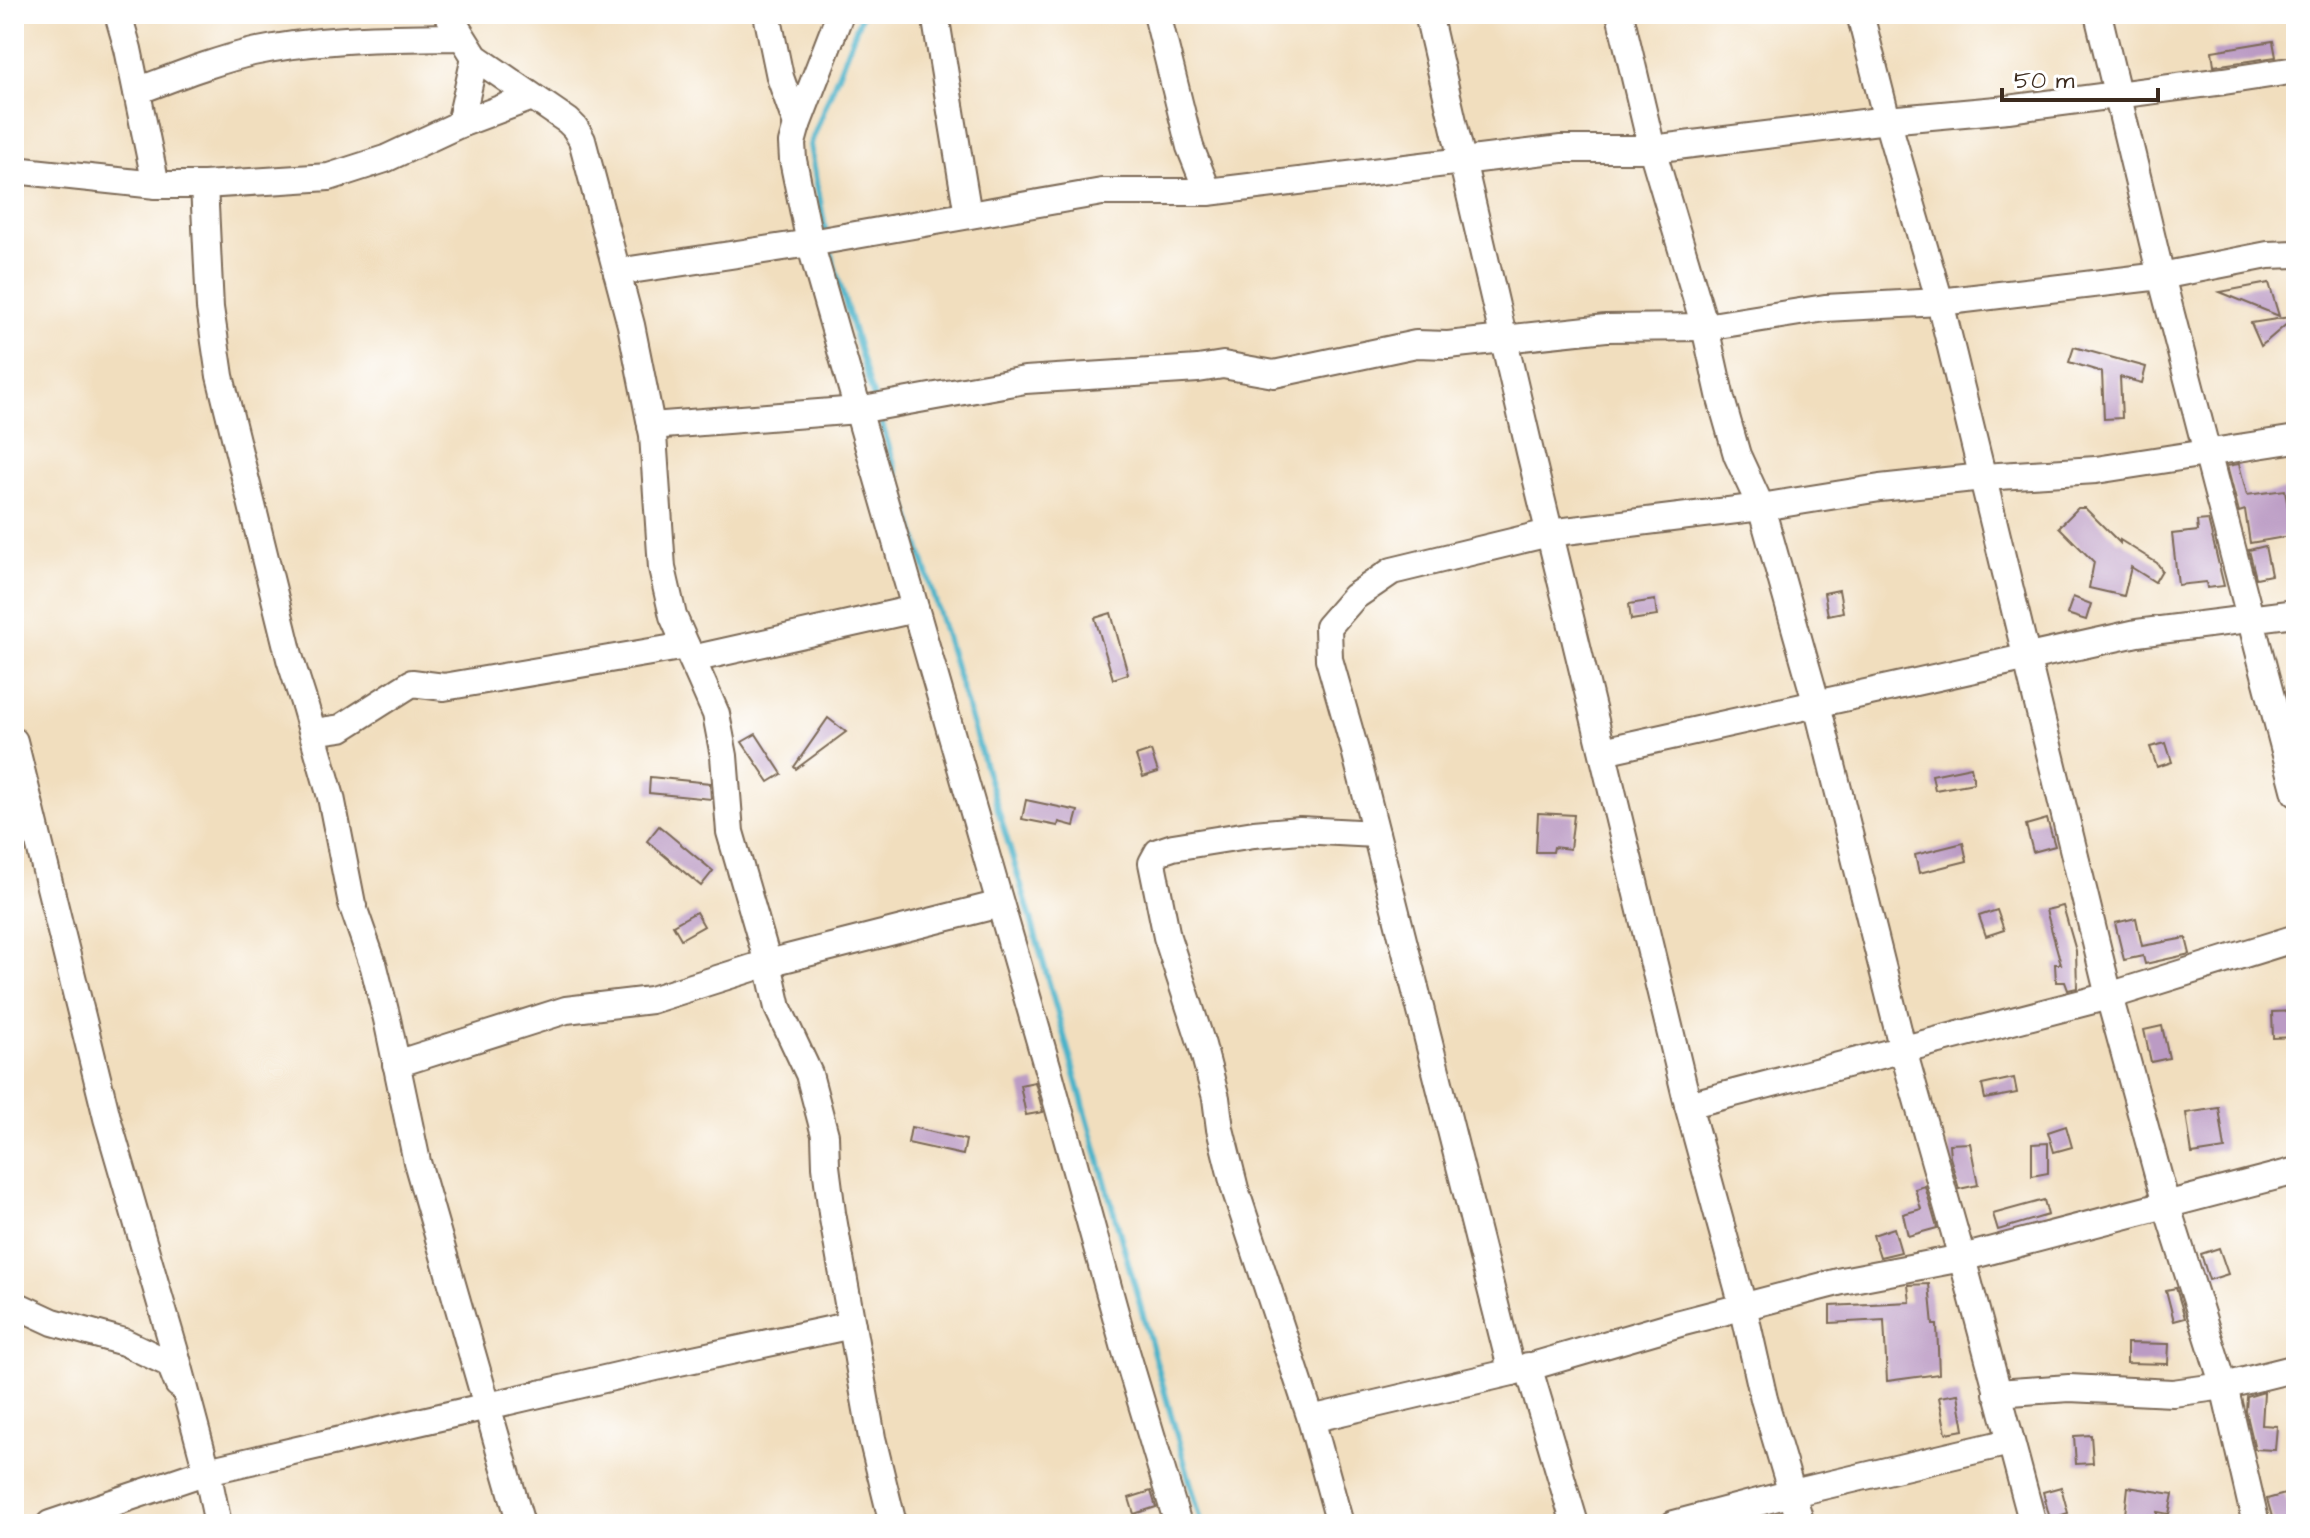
<svg xmlns="http://www.w3.org/2000/svg" width="2310" height="1538" font-family="'Architects Daughter',sans-serif">
<rect width="100%" height="100%" fill="#fff"/>
<filter id="ink" filterUnits="userSpaceOnUse"><feTurbulence type="fractalNoise" baseFrequency=".0125" numOctaves="2"/><feDisplacementMap in="SourceGraphic" scale="16" xChannelSelector="R" yChannelSelector="G"/><feConvolveMatrix kernelMatrix="1 2 1 2 8 2 1 2 1" color-interpolation-filters="sRGB"/></filter>
<filter id="wash" filterUnits="userSpaceOnUse"><feTurbulence type="fractalNoise" baseFrequency=".006" numOctaves="4" result="noise"/><feDisplacementMap in="SourceGraphic" scale="32" xChannelSelector="R" yChannelSelector="G"/><feGaussianBlur stdDeviation="1.8" result="paint"/><feColorMatrix in="noise" values="0 0 0 0 0 0 0 0 0 0 0 0 0 0 0 0 0 1.4 0 .05"/><feComposite in="paint" operator="in"/></filter>
<g filter="url(#wash)">
<rect width="100%" height="100%" fill="#f1debe"/>
<g fill="none" stroke-linecap="round" stroke-linejoin="round">
<g stroke="#4bb3c9" stroke-width="6">
<polyline points="826,234 810,145 862,14"/>
<polyline points="828,245 874,399"/>
<polyline points="879,414 1031,919 1202,1524"/>
</g>
</g>
<g id="blocks">
<g fill="#bb9bc4">
<polygon points="2273,41 2276,57 2214,66 2212,51"/>
<polygon points="2269,283 2279,316 2220,292"/>
<polygon points="2296,316 2261,346 2251,323"/>
<polygon points="2074,347 2146,367 2142,383 2120,377 2122,418 2104,419 2102,372 2069,362"/>
<polygon points="2239,464 2247,495 2285,490 2288,508 2291,507 2296,535 2250,543 2245,510 2239,512 2227,466"/>
<polygon points="2078,508 2085,508 2120,543 2120,540 2157,563 2162,570 2155,582 2131,567 2124,596 2089,588 2094,562 2059,527"/>
<polygon points="2208,520 2224,586 2207,588 2206,582 2178,585 2172,534 2198,531 2197,521"/>
<polygon points="2265,546 2271,575 2256,578 2249,550"/>
<polygon points="1839,590 1843,612 1828,615 1824,593"/>
<polygon points="2073,597 2091,604 2086,620 2067,614"/>
<polygon points="1655,600 1657,616 1631,620 1629,604"/>
<polygon points="1111,613 1128,674 1113,679 1095,618"/>
<polygon points="828,718 846,732 796,769 794,767"/>
<polygon points="756,734 782,774 769,782 742,742"/>
<polygon points="2166,743 2172,762 2157,767 2150,747"/>
<polygon points="1151,751 1158,772 1143,777 1136,756"/>
<polygon points="1971,767 1974,783 1935,790 1932,775"/>
<polygon points="650,777 710,783 711,799 649,793"/>
<polygon points="1026,800 1078,811 1074,826 1059,822 1058,826 1022,819"/>
<polygon points="1538,813 1574,815 1570,849 1554,847 1553,852 1536,852"/>
<polygon points="2047,819 2055,846 2033,852 2026,825"/>
<polygon points="659,826 713,871 701,886 647,841"/>
<polygon points="1963,843 1967,861 1919,873 1915,855"/>
<polygon points="2063,906 2076,951 2077,988 2068,990 2065,982 2056,982 2055,964 2061,964 2046,910"/>
<polygon points="1997,910 2004,930 1986,936 1979,916"/>
<polygon points="696,912 704,926 681,939 673,925"/>
<polygon points="2136,918 2142,946 2186,938 2190,954 2145,964 2143,956 2124,960 2115,923"/>
<polygon points="2296,1011 2296,1037 2273,1038 2272,1012"/>
<polygon points="2162,1026 2169,1058 2151,1062 2144,1030"/>
<polygon points="2014,1078 2017,1093 1985,1099 1982,1085"/>
<polygon points="1035,1082 1043,1112 1026,1115 1020,1085"/>
<polygon points="2219,1108 2225,1149 2192,1154 2186,1113"/>
<polygon points="2066,1126 2072,1147 2054,1152 2048,1132"/>
<polygon points="911,1127 966,1140 963,1155 908,1143"/>
<polygon points="1970,1143 1978,1185 1959,1189 1950,1157 1949,1144"/>
<polygon points="2048,1143 2048,1173 2032,1176 2032,1144"/>
<polygon points="1925,1186 1937,1228 1908,1236 1903,1214 1921,1209 1915,1189"/>
<polygon points="2044,1200 2048,1215 1998,1230 1993,1214"/>
<polygon points="1894,1228 1901,1252 1880,1257 1873,1235"/>
<polygon points="2219,1248 2228,1274 2209,1280 2201,1254"/>
<polygon points="1929,1284 1933,1325 1937,1325 1939,1374 1887,1381 1884,1320 1830,1323 1830,1306 1910,1302 1908,1285"/>
<polygon points="2176,1288 2185,1318 2174,1321 2166,1290"/>
<polygon points="2127,1343 2169,1344 2168,1364 2127,1363"/>
<polygon points="2264,1392 2262,1425 2277,1426 2275,1450 2255,1449 2246,1411 2247,1397"/>
<polygon points="1958,1394 1964,1430 1946,1433 1939,1397"/>
<polygon points="2091,1435 2093,1463 2076,1464 2074,1436"/>
<polygon points="2061,1487 2068,1513 2050,1519 2043,1492"/>
<polygon points="2128,1487 2173,1494 2169,1514 2157,1512 2156,1524 2124,1524"/>
<polygon points="1151,1491 1156,1507 1134,1514 1129,1498"/>
<polygon points="2285,1494 2293,1524 2274,1524 2267,1499"/>
</g>
</g>
</g>
<g filter="url(#ink)">
<use href="#blocks" fill-opacity="0" stroke="#7b6956" stroke-width="2"/>
<g fill="none" stroke-linecap="round" stroke-linejoin="round">
<g stroke="#7b6956" stroke-width="30">
<g id="minor">
<polyline points="118,14 128,49 156,185"/>
<polyline points="448,14 475,57 568,121 575,128 582,140 631,325 653,435 662,568 673,616 716,714 724,756 730,832 768,963 778,1008 809,1074 825,1135 826,1166 832,1213 872,1438 893,1524"/>
<polyline points="767,14 780,77 797,125"/>
<polyline points="840,14 797,125 792,143 793,160 810,243 1049,1073 1124,1345 1178,1524"/>
<polyline points="935,14 968,215"/>
<polyline points="1157,14 1190,147 1208,192"/>
<polyline points="1428,14 1530,452 1688,1105 1743,1306 1764,1399 1801,1524"/>
<polyline points="1620,14 1652,149 1705,327 1721,399 1737,455 1761,507 1817,705 1903,1050 1962,1258 2033,1524"/>
<polyline points="1860,14 1887,120 1940,302 2109,996 2166,1204 2224,1386 2256,1524"/>
<polyline points="2098,14 2161,276 2296,793"/>
<path d="M137,91C175,77 214,61 253,52C322,37 392,38 461,37"/>
<polyline points="460,124 475,57"/>
<polyline points="14,170 156,185 204,185 329,177 385,159 460,124 532,97"/>
<polyline points="204,185 210,308 220,376 290,659 305,706 331,797 352,904 374,967 387,1019 417,1162 521,1524"/>
<polyline points="617,272 810,243 1102,192 1208,192 1561,149 1652,149 1887,120 2008,109 2224,81 2296,70"/>
<polyline points="651,426 858,410 1025,380 1198,369 1223,365 1274,374 1416,344 1448,345 1606,328 1705,327 1825,308 1940,302 2161,276 2268,255 2296,254"/>
<polyline points="692,659 915,609"/>
<polyline points="313,732 341,728 412,683 444,687 686,646"/>
<polyline points="14,741 107,1118 175,1352 207,1471 218,1524"/>
<polyline points="1603,751 2137,633 2296,613"/>
<polyline points="396,1064 566,1010 651,1000 768,963 1000,904"/>
<polyline points="1688,1105 2109,996 2296,938"/>
<polyline points="14,1304 53,1322 124,1342 170,1364 178,1384"/>
<polyline points="1528,1366 1575,1524"/>
<polyline points="1512,1372 1355,750 1329,659 1328,627 1354,597 1392,571 1549,533 1761,507 1880,488 1983,477 2096,470 2296,439"/>
<polyline points="1997,1393 2069,1388 2173,1393 2224,1386 2296,1368"/>
<polyline points="1311,1419 1512,1372 1680,1323 1842,1281 1962,1258 2296,1171"/>
<polyline points="50,1524 207,1471 656,1367 852,1325"/>
<polyline points="1340,1524 1311,1419 1235,1189 1220,1129 1216,1098 1202,1045 1167,937 1152,863 1158,852 1173,847 1254,834 1300,830 1376,834"/>
<polyline points="1674,1524 1793,1493 2010,1442"/>
</g>
</g>
<use href="#minor" stroke="#fff" stroke-width="26"/>
</g>
</g>
<rect width="2310" height="1538" fill="none" stroke="#fff" stroke-width="48"/>
<path d="M2002 88v12h156v-12" fill="none" stroke="#3b2a1e" stroke-width="4"/>
<text x="2014" y="88" font-size="24" fill="#3b2a1e" stroke="#ffffff" stroke-width="6" paint-order="stroke">50 m</text>
</svg>
